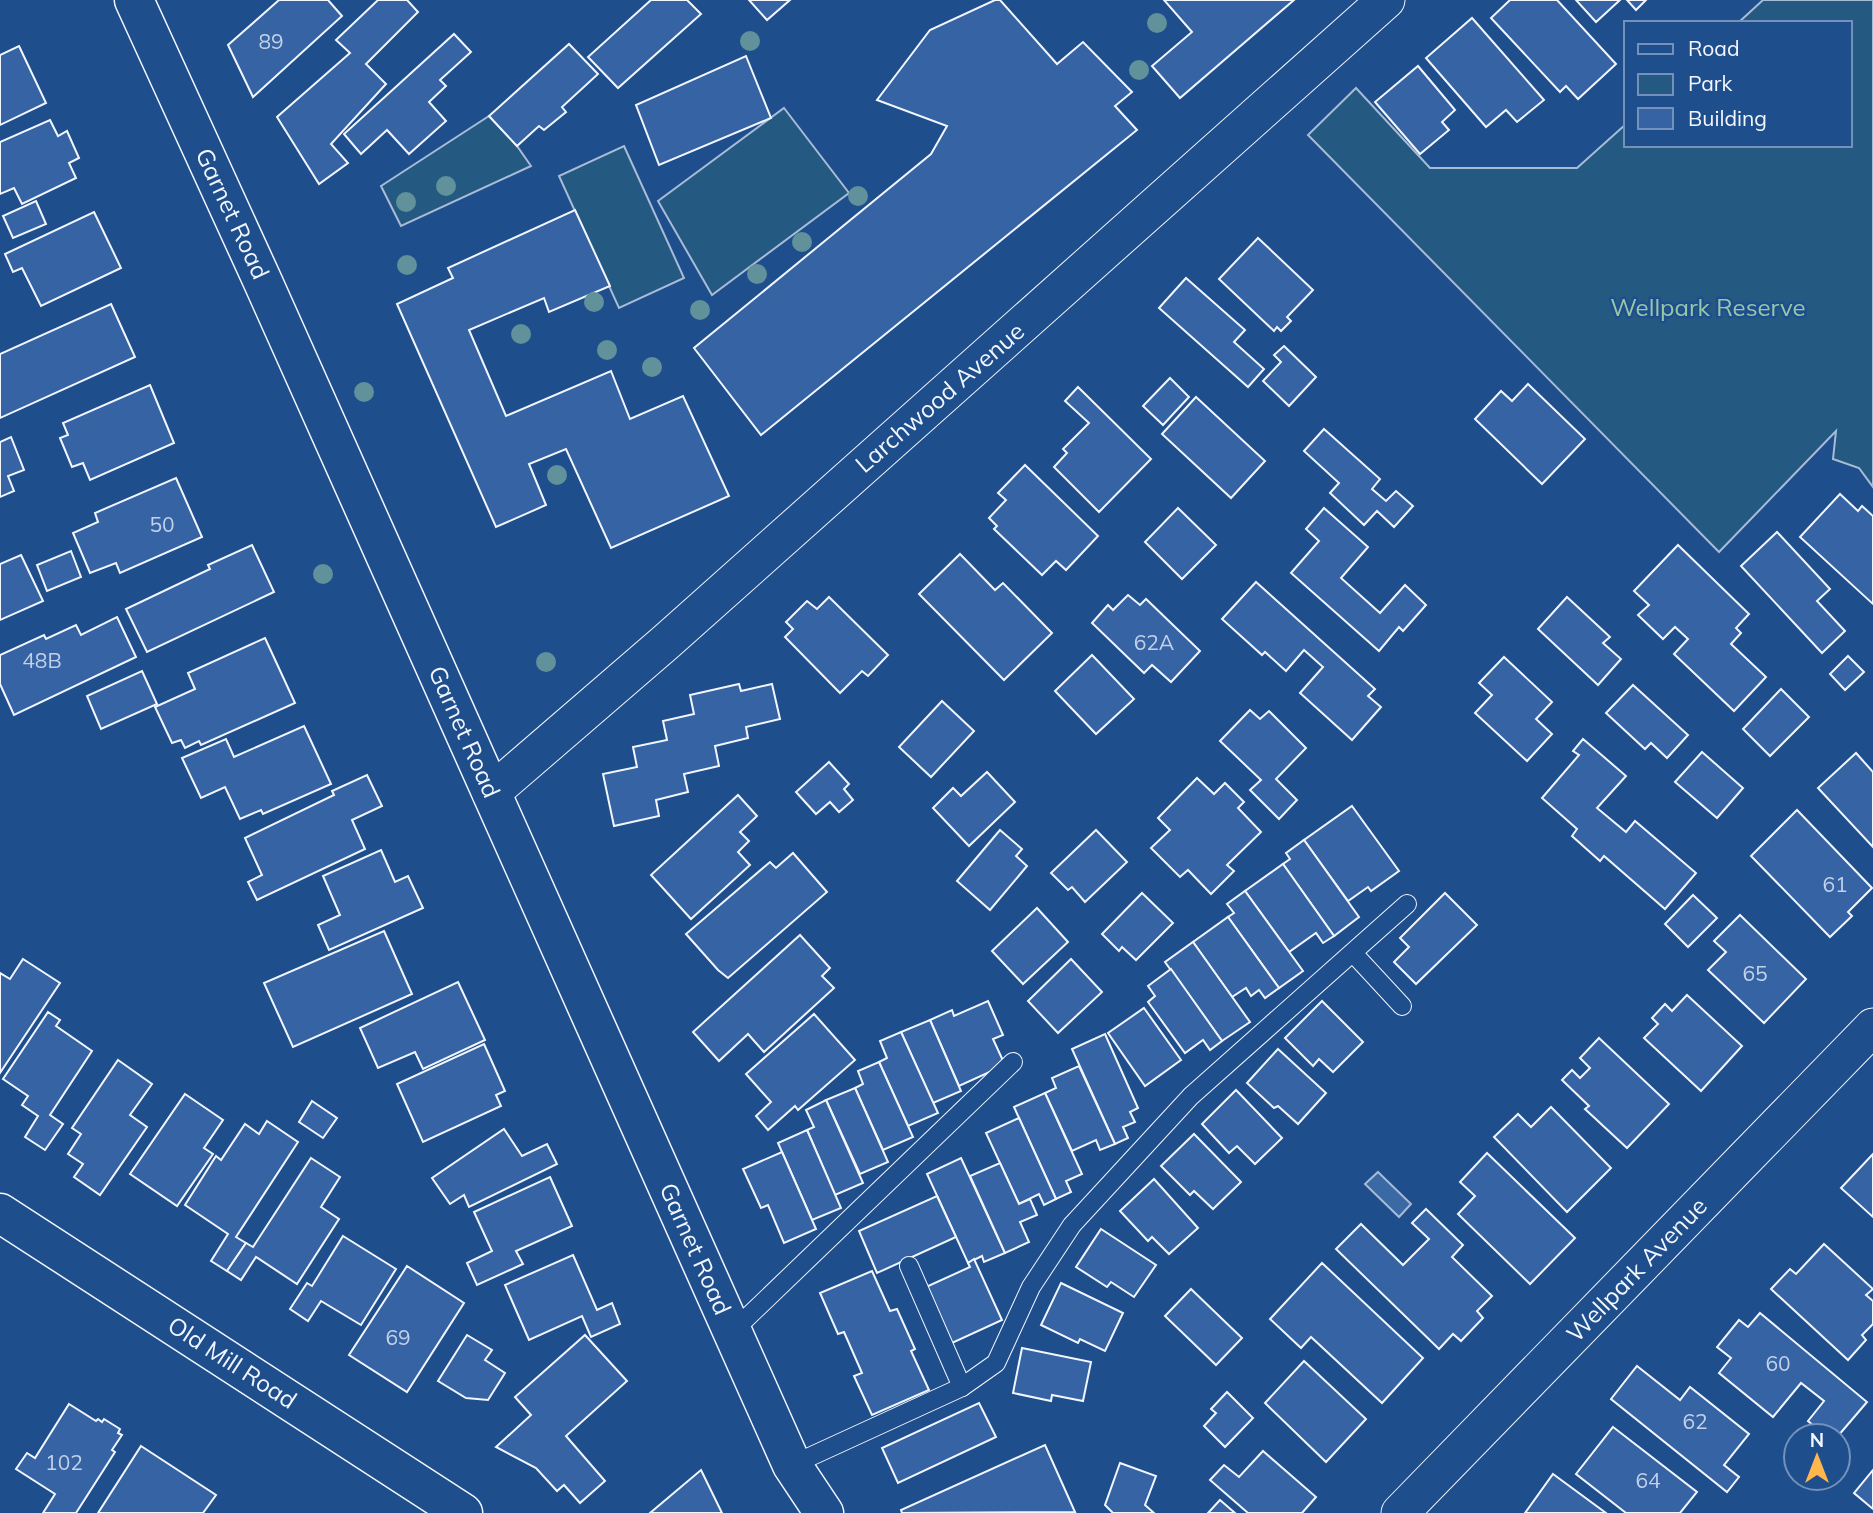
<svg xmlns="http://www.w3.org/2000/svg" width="1873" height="1513" font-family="Mulish,sans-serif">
<rect width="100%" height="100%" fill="#1f4e8c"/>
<g fill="#245a82" stroke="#a8bbd7" stroke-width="2">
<polygon points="1763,0 1873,0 1873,487 1859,468 1833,459 1836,431 1719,552 1308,135 1356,88 1430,168 1577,168 1626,124 1626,145 1850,145 1850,23 1738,23"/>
<polygon points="784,108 849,193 712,295 658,201"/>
<polygon points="489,116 517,146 531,166 401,226 381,186"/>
<polygon points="624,146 684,278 619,308 559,176"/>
</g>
<polygon fill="#3b69a3" stroke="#a8bbd7" stroke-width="2" points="1378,1172 1411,1204 1399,1217 1365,1184"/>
<g fill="#3563a3" stroke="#f2f6ff" stroke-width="2">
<polygon points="279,0 328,0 342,16 253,97 228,45"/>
<polygon points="378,0 407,0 418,12 366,64 386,84 331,144 348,163 319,184 277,117 350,53 336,40"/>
<polygon points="651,0 687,0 701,14 618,88 588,57"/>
<polygon points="749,0 790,0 767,20"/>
<polygon points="995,0 1000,0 1057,64 1083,42 1132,92 1115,106 1137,130 761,435 694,348 931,154 947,126 877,100 930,30"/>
<polygon points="1164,0 1294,0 1180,98 1152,66 1192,32"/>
<polygon points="1510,0 1557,0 1616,64 1578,99 1566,86 1560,92 1491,18"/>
<polygon points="1576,0 1620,0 1596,22"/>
<polygon points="1627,0 1646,0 1636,10"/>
<polygon points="1472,18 1544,100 1517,122 1506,110 1486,127 1426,58"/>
<polygon points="454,34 471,52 440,80 446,86 429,102 446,121 409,154 387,130 361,154 344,134"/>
<polygon points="569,44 598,74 562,107 566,112 544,130 539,126 517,146 489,116"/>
<polygon points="19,46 46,103 0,125 0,55"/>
<polygon points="746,56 771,118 659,165 636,105"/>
<polygon points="1418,66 1455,110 1442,122 1449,130 1420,154 1375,102"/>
<polygon points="50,120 58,136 67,131 79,158 69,163 76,178 22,204 14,188 0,194 0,142"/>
<polygon points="36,201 46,224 13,238 3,216"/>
<polygon points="575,210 610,286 549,312 544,298 469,330 506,416 611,371 630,419 683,396 729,496 611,548 566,449 529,464 546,505 496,527 397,304 453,278 448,268"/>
<polygon points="94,212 121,268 41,306 22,268 13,272 5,254"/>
<polygon points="1258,238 1313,290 1287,317 1291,321 1281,331 1277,327 1274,331 1219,279"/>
<polygon points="1186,278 1245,330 1234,342 1264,369 1248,387 1159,308"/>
<polygon points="111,304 135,357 0,418 0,354"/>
<polygon points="1284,346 1316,377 1289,406 1263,381 1281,362 1274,355"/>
<polygon points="1170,378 1189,397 1163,425 1143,406"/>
<polygon points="1528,384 1585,439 1542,484 1475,419 1501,391 1512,401"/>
<polygon points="150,385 174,443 90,480 83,463 72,467 60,438 68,435 63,423"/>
<polygon points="1078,387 1151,459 1099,512 1054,467 1067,453 1063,449 1089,423 1065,401"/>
<polygon points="1196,397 1265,461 1231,498 1162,434"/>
<polygon points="1324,429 1380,479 1372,489 1386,501 1396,491 1413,506 1394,527 1377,511 1364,525 1330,493 1339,483 1304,451"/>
<polygon points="11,437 24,470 8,476 14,491 0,497 0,442"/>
<polygon points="1025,465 1098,536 1066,570 1056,561 1042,575 994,529 997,526 989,518 1006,500 998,493"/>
<polygon points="176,478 202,537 120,573 116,563 90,573 73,533 98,522 95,513"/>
<polygon points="1840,494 1858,511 1862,506 1873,516 1873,604 1800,537"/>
<polygon points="1178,508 1216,545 1182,579 1145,542"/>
<polygon points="1324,508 1368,547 1341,578 1380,613 1405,585 1426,605 1403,631 1399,627 1379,651 1291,573 1319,541 1306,529"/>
<polygon points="1777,532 1830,589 1817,601 1845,631 1822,653 1741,566"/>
<polygon points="252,545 274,592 147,652 126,609 210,569 208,565"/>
<polygon points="1678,545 1749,614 1736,628 1741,633 1731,644 1766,677 1734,711 1674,654 1688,639 1675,627 1663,639 1638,615 1649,605 1634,591"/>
<polygon points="71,551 81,577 47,591 37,565"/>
<polygon points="960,554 995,590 1003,583 1052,633 1004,680 919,594"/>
<polygon points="21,555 43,601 0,620 0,564"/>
<polygon points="1256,582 1375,689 1368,696 1381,707 1352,740 1300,693 1323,667 1304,650 1286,671 1265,652 1262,655 1222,619"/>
<polygon points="1128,595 1140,605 1146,599 1200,651 1171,682 1152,665 1144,673 1092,623 1108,605 1113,610"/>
<polygon points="829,597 888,655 868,676 862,671 840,693 785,637 793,629 786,622 807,601 817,609"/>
<polygon points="1567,597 1610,637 1603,643 1621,659 1598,685 1538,629"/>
<polygon points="117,617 136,657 14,715 0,684 0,655 44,635 46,639 76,625 81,635"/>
<polygon points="265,638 295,703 201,745 199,741 185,748 181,740 172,743 155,707 195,689 188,673"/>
<polygon points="1092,655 1134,699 1096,734 1055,691"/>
<polygon points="1848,656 1864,672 1845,690 1830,674"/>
<polygon points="1504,657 1552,702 1536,719 1552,734 1527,761 1475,713 1492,695 1479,683"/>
<polygon points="142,671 157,704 101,729 87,696"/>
<polygon points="739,684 741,691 772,684 780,719 746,727 748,738 715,746 719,766 684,774 688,792 656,800 659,816 614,826 603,774 637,767 633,747 667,740 663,721 694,714 690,695"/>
<polygon points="1633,685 1688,735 1667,758 1651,743 1645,749 1606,713"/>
<polygon points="1781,689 1809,717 1770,756 1743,729"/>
<polygon points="942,701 974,731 931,777 899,747"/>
<polygon points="1250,710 1260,719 1269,711 1306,748 1276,779 1297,800 1279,819 1250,790 1261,780 1220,741"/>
<polygon points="304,726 331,784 263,814 261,810 240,819 225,787 201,798 182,758 226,739 234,757"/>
<polygon points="1583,739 1626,776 1597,808 1626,832 1635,821 1696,873 1665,909 1604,856 1600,861 1572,836 1577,829 1542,798 1579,755 1573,751"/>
<polygon points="1702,752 1743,788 1717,818 1675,782"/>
<polygon points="1856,753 1873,772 1873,847 1818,788"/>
<polygon points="829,762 849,784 844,789 853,800 839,812 830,802 816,814 796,792"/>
<polygon points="987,772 1015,802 969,846 933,808 953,788 961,796"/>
<polygon points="367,775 382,806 352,820 365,849 257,900 248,882 262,875 245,838 334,795 332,791"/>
<polygon points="1197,778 1214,794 1225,783 1244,802 1238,808 1261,832 1227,865 1234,871 1211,894 1188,870 1180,877 1151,848 1170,830 1158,818"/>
<polygon points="738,795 757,816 740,832 749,841 738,852 750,865 691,919 651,875"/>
<polygon points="1352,806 1399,871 1371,891 1368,887 1348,901 1304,840"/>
<polygon points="1797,810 1872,888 1848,912 1852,916 1830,937 1751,856"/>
<polygon points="1000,830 1022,849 1016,856 1027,866 990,910 957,881"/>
<polygon points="1096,830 1127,862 1085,902 1072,887 1068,890 1051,873"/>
<polygon points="1304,840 1359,917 1334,936 1283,864 1290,859 1286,853"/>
<polygon points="381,850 395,882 408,876 423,908 329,950 318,925 340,915 323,876"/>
<polygon points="793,853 827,892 728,978 718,970 686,934 770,862 776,868"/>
<polygon points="1283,864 1334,936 1323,943 1316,933 1289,952 1245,891"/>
<polygon points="1245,891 1303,971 1279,988 1228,917 1234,913 1227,904"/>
<polygon points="1142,893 1173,923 1136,960 1122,947 1119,951 1102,934"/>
<polygon points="1445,893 1477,925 1416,984 1394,962 1409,947 1400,938"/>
<polygon points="1693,895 1717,918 1688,947 1665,924"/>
<polygon points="1037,908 1068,942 1023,984 992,951"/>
<polygon points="1740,915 1806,979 1764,1023 1708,970 1726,952 1714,941"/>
<polygon points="1228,917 1279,988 1265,998 1259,990 1251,996 1246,988 1232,997 1193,942"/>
<polygon points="384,931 412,994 293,1047 264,983"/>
<polygon points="800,935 830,968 822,976 834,988 764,1052 748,1034 719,1061 693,1032"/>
<polygon points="1193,942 1250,1022 1222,1041 1165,962"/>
<polygon points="23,959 60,983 0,1073 0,973 10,979"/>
<polygon points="1071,959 1102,992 1058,1033 1028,1001"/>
<polygon points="1171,969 1222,1041 1210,1050 1203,1040 1185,1053 1148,1002 1155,996 1148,986"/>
<polygon points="458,982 485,1040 423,1069 415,1052 378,1068 360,1028"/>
<polygon points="1687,995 1742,1046 1701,1091 1644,1038 1658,1024 1652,1018 1665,1004 1672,1011"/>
<polygon points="988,1001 1003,1035 993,1039 1005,1065 959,1086 930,1020 952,1010 954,1016"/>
<polygon points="1322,1001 1363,1042 1333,1072 1319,1059 1313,1066 1285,1038"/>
<polygon points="1144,1008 1181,1060 1145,1086 1108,1033"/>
<polygon points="48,1012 60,1020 56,1026 92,1051 50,1115 63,1124 45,1150 25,1137 38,1116 22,1105 28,1096 3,1079"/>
<polygon points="814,1014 855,1060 798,1110 795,1106 768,1130 756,1116 771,1102 746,1074"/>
<polygon points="930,1020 961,1091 933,1103 901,1032"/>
<polygon points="901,1032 938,1113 908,1126 879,1062 887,1058 880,1041"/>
<polygon points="1105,1034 1138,1108 1130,1112 1135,1122 1123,1127 1128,1138 1115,1144 1072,1049"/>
<polygon points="1599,1038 1669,1104 1627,1148 1585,1109 1589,1106 1562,1080 1572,1070 1580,1078 1590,1068 1580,1058"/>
<polygon points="484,1044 505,1091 496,1095 501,1106 423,1142 397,1084"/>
<polygon points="1278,1049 1326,1093 1298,1124 1278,1106 1274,1108 1247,1083"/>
<polygon points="118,1060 152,1084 130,1115 147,1127 100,1195 74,1177 83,1164 68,1154 81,1134 72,1128"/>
<polygon points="879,1062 913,1137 883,1150 855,1088 863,1084 858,1071"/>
<polygon points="1079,1066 1115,1144 1100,1150 1096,1140 1072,1151 1045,1093 1056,1088 1052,1078"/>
<polygon points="855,1088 888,1162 860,1174 826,1100"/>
<polygon points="1236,1090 1282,1138 1255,1164 1237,1146 1229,1153 1202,1124"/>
<polygon points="1045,1093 1082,1174 1066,1181 1071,1192 1056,1199 1014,1107"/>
<polygon points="185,1094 223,1120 204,1148 213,1154 177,1206 130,1174"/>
<polygon points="826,1100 863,1183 835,1195 807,1130 814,1127 806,1110"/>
<polygon points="312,1101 337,1118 323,1138 299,1122"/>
<polygon points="1551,1107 1611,1168 1567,1212 1494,1137 1518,1114 1531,1127"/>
<polygon points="1019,1118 1056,1199 1044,1205 1039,1194 1019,1204 986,1133"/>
<polygon points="267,1121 298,1142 236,1237 246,1243 227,1271 211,1261 228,1234 185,1205 216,1156 221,1160 245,1124 259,1134"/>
<polygon points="504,1129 522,1156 547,1144 557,1164 469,1207 464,1195 450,1204 432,1178"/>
<polygon points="807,1130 841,1208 812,1220 778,1143"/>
<polygon points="1194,1134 1241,1182 1213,1209 1194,1191 1190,1195 1161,1166"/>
<polygon points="782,1152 816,1229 784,1243 768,1205 761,1208 743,1169"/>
<polygon points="1487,1153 1575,1238 1530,1284 1458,1214 1475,1196 1460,1182"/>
<polygon points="1873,1154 1873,1217 1841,1188"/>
<polygon points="311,1158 340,1177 321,1207 339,1219 297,1284 256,1257 241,1280 227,1271 246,1243 253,1247"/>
<polygon points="961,1158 1005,1253 984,1262 982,1256 968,1263 927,1174"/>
<polygon points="1000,1163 1019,1204 1030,1199 1037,1215 1020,1222 1029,1242 1005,1253 970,1176"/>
<polygon points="550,1177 572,1226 516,1251 523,1264 477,1285 467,1263 492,1251 474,1212"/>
<polygon points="1154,1179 1198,1228 1169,1254 1152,1237 1148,1241 1120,1211"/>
<polygon points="937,1196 956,1237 877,1273 859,1231"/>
<polygon points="1426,1209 1463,1245 1452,1257 1492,1296 1477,1311 1483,1318 1461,1341 1453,1334 1439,1349 1336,1249 1361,1224 1403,1265 1429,1239 1412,1223"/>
<polygon points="1101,1229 1156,1265 1134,1297 1111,1282 1107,1287 1076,1267"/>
<polygon points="343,1236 396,1269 361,1325 321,1301 308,1321 290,1309 307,1283 312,1286"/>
<polygon points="1824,1244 1873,1289 1866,1295 1873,1301 1873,1324 1862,1335 1866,1340 1848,1360 1771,1289 1790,1269 1796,1274"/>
<polygon points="573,1255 597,1310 612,1303 620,1324 591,1337 582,1316 529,1340 505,1285"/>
<polygon points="974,1259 1002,1320 952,1343 926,1287 970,1267 968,1263"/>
<polygon points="1322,1263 1423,1358 1382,1403 1311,1337 1301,1348 1270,1319"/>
<polygon points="407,1266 464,1303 407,1392 349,1355"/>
<polygon points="872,1271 890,1311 897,1309 915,1349 911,1351 929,1390 872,1415 854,1376 862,1373 844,1332 838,1334 820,1293"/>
<polygon points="1061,1283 1123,1313 1105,1351 1080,1339 1078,1343 1041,1325"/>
<polygon points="1191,1289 1242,1338 1216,1365 1165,1316"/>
<polygon points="1760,1313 1867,1402 1838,1436 1826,1436 1808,1421 1824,1401 1801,1383 1773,1417 1719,1373 1731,1358 1717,1347 1739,1320 1748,1327"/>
<polygon points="467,1335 492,1350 485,1360 505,1373 488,1400 466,1398 438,1381"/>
<polygon points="585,1335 627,1381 566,1436 605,1481 580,1503 564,1485 557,1491 536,1468 496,1447 531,1415 515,1397"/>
<polygon points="1022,1348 1091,1362 1083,1401 1052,1395 1051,1401 1013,1393"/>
<polygon points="1304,1361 1366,1419 1326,1462 1265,1403"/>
<polygon points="1637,1366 1680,1400 1690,1387 1749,1434 1724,1465 1739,1477 1727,1492 1611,1399"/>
<polygon points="1227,1392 1253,1418 1225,1447 1204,1426 1216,1413 1211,1409"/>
<polygon points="979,1403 996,1437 898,1483 882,1448"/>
<polygon points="69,1404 96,1421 98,1419 102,1422 104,1419 120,1429 118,1433 122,1435 112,1450 115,1452 76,1513 43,1513 55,1494 16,1469 27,1453 35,1458"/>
<polygon points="1613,1427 1697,1492 1680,1513 1626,1513 1576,1474"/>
<polygon points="1045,1445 1075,1512 902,1513 901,1510"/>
<polygon points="141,1446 216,1495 203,1513 98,1513"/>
<polygon points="1263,1451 1316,1497 1302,1513 1248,1513 1210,1480 1224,1465 1239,1477"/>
<polygon points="1120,1463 1156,1476 1145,1505 1154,1513 1113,1513 1105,1505"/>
<polygon points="701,1470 722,1513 650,1513"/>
<polygon points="1873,1470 1873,1509 1854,1493"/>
<polygon points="1553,1474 1606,1513 1525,1513"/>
<polygon points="1220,1500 1235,1513 1208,1513"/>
</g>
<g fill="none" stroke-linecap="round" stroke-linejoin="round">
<g stroke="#f2f6ff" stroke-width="20">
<g id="service">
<polyline points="1353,953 1402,1006"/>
<polyline points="909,1266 962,1387"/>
<polyline points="732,1332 1013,1062"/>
<polyline points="792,1465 962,1387 996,1363 1031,1287 1072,1225 1191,1096 1407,904"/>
</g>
</g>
<g stroke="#f2f6ff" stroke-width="39">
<g id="minor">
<polyline points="491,793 666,642 1386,0"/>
<polyline points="1400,1513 1873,1027"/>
</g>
</g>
<g stroke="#f2f6ff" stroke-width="41">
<g id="secondary">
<polyline points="134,0 263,282 792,1465 824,1513"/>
<polyline points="0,1213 463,1513"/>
</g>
</g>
<use href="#service" stroke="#1f4e8c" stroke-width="18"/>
<use href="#minor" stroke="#1f4e8c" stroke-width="37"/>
<use href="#secondary" stroke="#1f4e8c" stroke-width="38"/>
</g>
<g fill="#61919a">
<circle cx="1157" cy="23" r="10"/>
<circle cx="750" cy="41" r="10"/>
<circle cx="1139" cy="70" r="10"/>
<circle cx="446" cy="186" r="10"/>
<circle cx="858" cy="196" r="10"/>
<circle cx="406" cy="202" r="10"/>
<circle cx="802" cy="242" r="10"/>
<circle cx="407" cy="265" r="10"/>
<circle cx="757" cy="274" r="10"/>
<circle cx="594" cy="302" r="10"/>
<circle cx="700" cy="310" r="10"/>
<circle cx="521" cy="334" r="10"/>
<circle cx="607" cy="350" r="10"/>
<circle cx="652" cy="367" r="10"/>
<circle cx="364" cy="392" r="10"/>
<circle cx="557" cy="475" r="10"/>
<circle cx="323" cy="574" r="10"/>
<circle cx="546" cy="662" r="10"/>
</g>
<g text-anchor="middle" stroke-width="5" stroke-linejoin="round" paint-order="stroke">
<g font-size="21" fill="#c3d1e8">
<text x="271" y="49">89</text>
<text x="162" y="532">50</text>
<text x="1154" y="650">62A</text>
<text x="42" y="668">48B</text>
<text x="1835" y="892">61</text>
<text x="1755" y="981">65</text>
<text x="398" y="1345">69</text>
<text x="1778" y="1371">60</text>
<text x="1695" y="1429">62</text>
<text x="64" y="1470">102</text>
<text x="1648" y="1488">64</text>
</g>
<g font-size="24" fill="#f2f6ff" stroke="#1f4e8c">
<text transform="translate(232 214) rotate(65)" y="8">Garnet Road</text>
<text transform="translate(940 398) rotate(-41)" y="8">Larchwood Avenue</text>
<text transform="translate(464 732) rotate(66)" y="8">Garnet Road</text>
<text transform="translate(695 1249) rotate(66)" y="8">Garnet Road</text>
<text transform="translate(1637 1270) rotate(-46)" y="8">Wellpark Avenue</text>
<text transform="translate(232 1363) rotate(33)" y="8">Old Mill Road</text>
</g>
<g font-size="24" fill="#97c8a6" stroke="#1f4e8c">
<text x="1708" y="316">Wellpark Reserve</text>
</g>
</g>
<rect x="1624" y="21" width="228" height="126" fill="#1f4e8c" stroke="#7391ba" stroke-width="2"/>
<rect x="1638" y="44" width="35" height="10" fill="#1f4e8c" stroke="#7391ba" stroke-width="2"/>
<text x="1688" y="56" font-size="21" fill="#f2f6ff">Road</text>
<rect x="1638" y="74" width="35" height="21" fill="#245a82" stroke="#7391ba" stroke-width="2"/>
<text x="1688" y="91" font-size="21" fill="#f2f6ff">Park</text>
<rect x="1638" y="108" width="35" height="21" fill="#3563a3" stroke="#7391ba" stroke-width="2"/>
<text x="1688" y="126" font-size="21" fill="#f2f6ff">Building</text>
<g transform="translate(1817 1457)"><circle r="33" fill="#1f4e8c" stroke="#7391ba" stroke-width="2"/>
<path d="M0-5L12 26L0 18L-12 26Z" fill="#ffb74d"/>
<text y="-10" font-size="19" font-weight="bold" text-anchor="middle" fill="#f2f6ff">N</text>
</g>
</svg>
